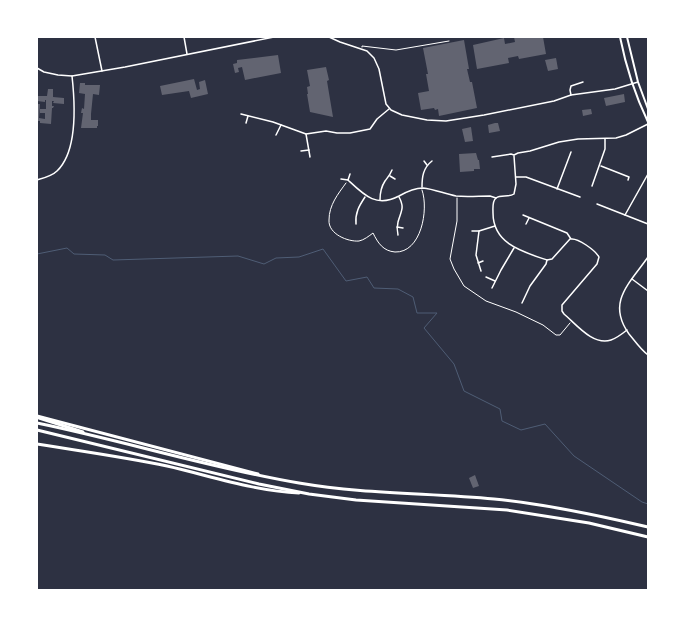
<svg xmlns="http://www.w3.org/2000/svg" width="685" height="627" font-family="'Exo 2',sans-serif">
<rect width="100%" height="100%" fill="#2d3142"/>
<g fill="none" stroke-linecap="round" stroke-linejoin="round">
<polyline stroke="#4f5d75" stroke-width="1" points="37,254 67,248 74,254 105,255 113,260 238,256 264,264 276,258 299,257 323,249 346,281 367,277 374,288 398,289 413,297 417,313 437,313 424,328 454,364 464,391 500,409 502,421 521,430 545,424 574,456 642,502 648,504"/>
</g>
<g fill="#626471">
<polygon points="514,37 543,37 546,54 519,59 518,56 508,58 509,63 477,69 473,45 504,38 505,44 515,42"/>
<polygon points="464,40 469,69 467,69 470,82 472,82 477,108 439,116 438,109 435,110 434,108 421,110 418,93 429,91 426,74 428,74 423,48"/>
<polygon points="278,55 281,73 245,80 242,67 238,68 239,72 235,73 233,64 237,63 237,60"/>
<polygon points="556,58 558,69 548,71 545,60"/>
<polygon points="326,67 329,80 327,81 333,117 310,112 307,94 308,94 307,87 310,86 307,70"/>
<polygon points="194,79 197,90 200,89 199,82 205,80 208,94 191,98 189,91 162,95 160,86"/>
<polygon points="80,83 85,83 85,85 100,85 99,95 93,94 91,114 91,120 98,120 98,126 97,126 97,128 81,128 83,113 81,113 82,108 84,109 85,94 79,93"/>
<polygon points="48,89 53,89 53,97 64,98 64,104 53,103 54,101 52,101 52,106 54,106 53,108 52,108 51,124 40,123 40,121 37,121 37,104 40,104 39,118 45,119 45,113 40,113 40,109 46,109 46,100 45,100 45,102 37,101 37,96 47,96"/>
<polygon points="624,94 625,102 606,106 604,98"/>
<polygon points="591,109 592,114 583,116 582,110"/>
<polygon points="495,123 498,123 500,131 489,133 488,125"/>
<polygon points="471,127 473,141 465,142 462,129"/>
<polygon points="476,153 478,160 479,160 480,169 474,169 474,171 460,172 459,154"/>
<polygon points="475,475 479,486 473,488 469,478"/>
</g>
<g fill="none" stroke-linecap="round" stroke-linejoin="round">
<g stroke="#fff" stroke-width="1">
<polyline points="362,47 362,46 396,50 449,41"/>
<path d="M346,183C338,194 329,205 329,220C328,234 348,242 359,241C364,240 369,236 373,233C378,243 383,251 395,252C421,253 429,210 422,190"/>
<polyline points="457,198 457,221 450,259 454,269 464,286 486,301 516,312 543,325 556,335 560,335 570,323"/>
</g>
<g stroke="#fff" stroke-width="1.5">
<polyline points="95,37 102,71"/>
<polyline points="184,37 187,54"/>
<polyline points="329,37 340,42 367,51 374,58 379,69 386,104 391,110 402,115 427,120 446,121 484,115 554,101 571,95 615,89 638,82"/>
<polyline points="37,68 44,72 58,75 72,76 125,67 274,37"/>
<polyline points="571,95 570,90 571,86 583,82"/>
<polyline points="241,114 273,122 306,134 326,131 337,133 350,133 370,129 377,119 389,109"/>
<polyline points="246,123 248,116"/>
<polyline points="306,134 310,157"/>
<polyline points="276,135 281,125"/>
<polyline points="301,151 309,150"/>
<path d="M514,156L516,184L514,194C508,198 501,194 496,198C492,201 493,208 493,213C493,244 523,252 547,260"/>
<polyline points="492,157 511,154 514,155 518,153 530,151 559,142 578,139 616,138 626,135 648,124"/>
<polyline points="424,161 427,165"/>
<polyline points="601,166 629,177 628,180"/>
<polyline points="390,176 395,179"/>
<polyline points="516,177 526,177 580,197"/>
<polyline points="341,179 348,180 350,174"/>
<path d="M37,180C44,178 52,176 57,171C78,151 75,103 72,76"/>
<path d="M348,180C364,195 376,208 399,196C406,192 414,188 423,188C434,189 445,194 456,196C467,197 479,196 490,196L496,198"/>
<polyline points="592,186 605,149 605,139"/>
<path d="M422,187C422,177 423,168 432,161"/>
<polyline points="557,189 571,152"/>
<path d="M380,200C380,194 381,187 385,181C388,177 390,175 392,170"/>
<polyline points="597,204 648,224"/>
<path d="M523,215L567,233L571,239C578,238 595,250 599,257L597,264L562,305V311L564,314C576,324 593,346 611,340C617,338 622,334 627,330"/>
<polyline points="625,215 648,174"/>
<path d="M356,224C355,213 359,206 365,197"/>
<polyline points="526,224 529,218"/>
<polyline points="397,227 403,228"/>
<polyline points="472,231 479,231"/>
<path d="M398,235C397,231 397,226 398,222C401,211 405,208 399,197"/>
<path d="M648,257C630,283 606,302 629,334C635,341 640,349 648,355"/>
<polyline points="478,263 483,261"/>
<polyline points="481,271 476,255 479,231 495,226"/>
<polyline points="486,277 495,281"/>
<polyline points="632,279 648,291"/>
<polyline points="492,288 501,270 514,248"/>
<polyline points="522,303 530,286 546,264 547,260 552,259 570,239"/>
</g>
<g stroke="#fff" stroke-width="2">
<path d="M620,37C626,67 635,95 648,122"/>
<polyline points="627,37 638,82 648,109"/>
</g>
<g stroke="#fff" stroke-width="3">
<polyline points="37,416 258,474"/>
<polyline points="39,418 83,432"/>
<path d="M37,423C125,441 210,468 299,483C363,494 429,493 494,499C546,504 597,515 648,527"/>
<polyline points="37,430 259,484 309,494 356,500 507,510 589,523 648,537"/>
<path d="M37,444C80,451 124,457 167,466C211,476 254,491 299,493"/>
</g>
</g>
<rect width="685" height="627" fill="none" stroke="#ffffff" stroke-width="76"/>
</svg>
